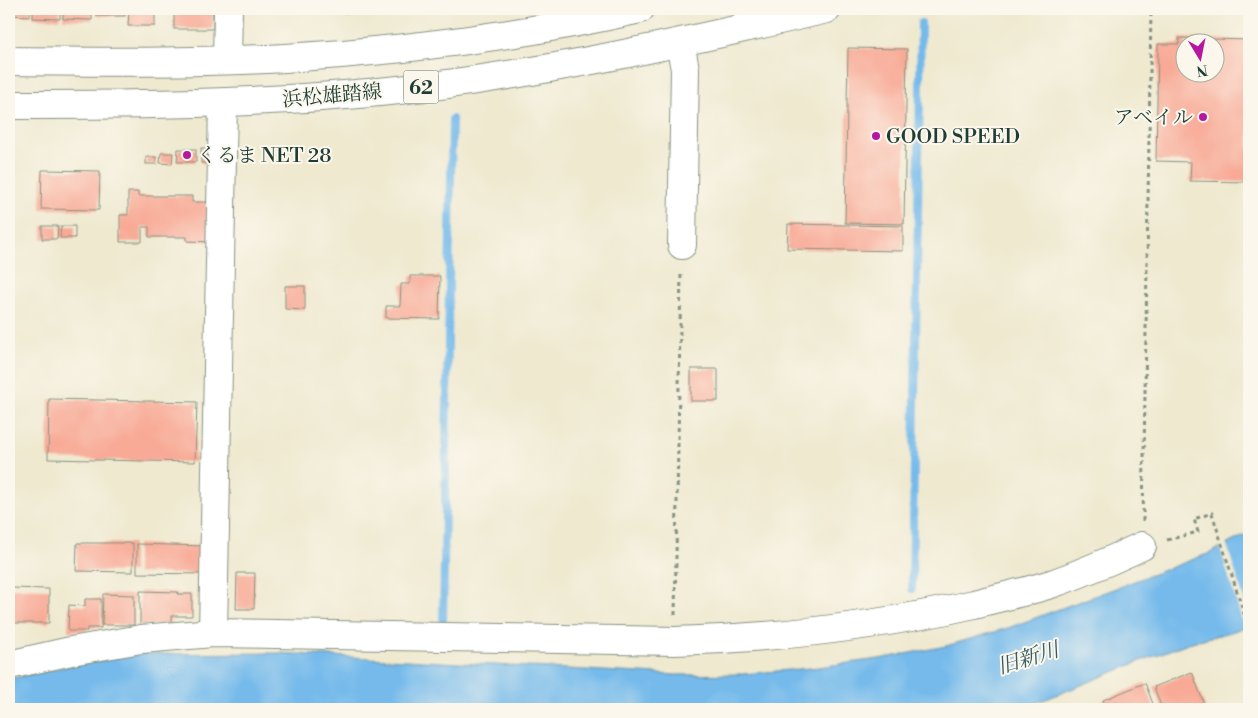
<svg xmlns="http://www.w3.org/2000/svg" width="1258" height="718" font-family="'Libre Bodoni','Noto Serif JP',serif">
<rect width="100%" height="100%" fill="#fbf7ec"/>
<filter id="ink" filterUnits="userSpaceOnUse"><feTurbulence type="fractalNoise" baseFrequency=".02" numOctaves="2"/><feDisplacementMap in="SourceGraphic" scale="10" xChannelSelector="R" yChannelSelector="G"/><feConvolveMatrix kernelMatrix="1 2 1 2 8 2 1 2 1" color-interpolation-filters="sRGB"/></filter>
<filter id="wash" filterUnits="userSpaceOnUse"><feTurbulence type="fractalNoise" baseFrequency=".0096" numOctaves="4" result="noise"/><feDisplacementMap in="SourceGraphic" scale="20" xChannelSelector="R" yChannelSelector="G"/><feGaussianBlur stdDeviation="1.12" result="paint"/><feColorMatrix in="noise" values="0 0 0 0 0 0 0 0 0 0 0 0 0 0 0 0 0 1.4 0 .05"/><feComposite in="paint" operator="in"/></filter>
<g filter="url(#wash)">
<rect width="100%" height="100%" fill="#efe9d0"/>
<path fill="#75baeb" stroke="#4a7c90" d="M1249,533V625C1227,636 1203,637 1180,646C1126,666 1074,689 1020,709H9V679L73,665L143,654L278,653L676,675L743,674L811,668L879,659L946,646L1008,628L1210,553Z"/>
<polygon fill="#efe9d0" points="1226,542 1249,616 1249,628 1245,630 1219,545"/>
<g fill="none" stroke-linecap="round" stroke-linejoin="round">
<g stroke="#75baeb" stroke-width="8">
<polyline points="912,589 921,23"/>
<polyline points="443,620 452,119"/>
</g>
</g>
<g id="blocks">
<g fill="#f8aa96" fill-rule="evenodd">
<polygon points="9,9 30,9 30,16 9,15"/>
<polygon points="33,9 60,9 60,19 33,18"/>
<polygon points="63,9 92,9 92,20 63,19"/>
<rect x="97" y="9" width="28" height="7"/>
<polygon points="129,9 155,9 155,26 128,26"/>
<rect x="174" y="9" width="39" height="20"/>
<polygon points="316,9 398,9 398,14 315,12"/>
<path d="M1179,38L1249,40V182L1190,181L1191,162L1156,161L1158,44H1179ZM1186,42H1216V72H1186Z"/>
<polygon points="848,48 907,49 904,224 845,223"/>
<polygon points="201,148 214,148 214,164 201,163"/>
<polygon points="178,149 196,149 196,162 177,162"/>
<polygon points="161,153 173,153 172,164 160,163"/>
<rect x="146" y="157" width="10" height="7"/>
<polygon points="42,170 100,171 99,210 41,209"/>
<polygon points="128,192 138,192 138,196 192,196 192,202 211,202 210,242 187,241 187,237 149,237 149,227 142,227 142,242 120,242 120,215 128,215"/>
<polygon points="788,224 903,226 903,251 787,249"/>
<polygon points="42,226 58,226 57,239 42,239"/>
<polygon points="61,226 75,226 75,238 60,238"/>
<polygon points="410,276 440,276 439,319 386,318 386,306 400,306 401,284 410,284"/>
<polygon points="285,286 305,286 305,310 285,309"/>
<rect x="691" y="369" width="27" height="32"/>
<polygon points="49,399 197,402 195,462 48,459"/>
<polygon points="77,543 133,543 133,572 76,571"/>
<polygon points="137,544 204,546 204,574 137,573"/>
<polygon points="237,573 255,573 254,609 236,609"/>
<polygon points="9,588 49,589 49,623 9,623"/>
<polygon points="140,591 178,592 177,594 192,594 192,616 172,616 172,625 140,625"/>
<polygon points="103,594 134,595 134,625 102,625"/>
<polygon points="85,599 101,599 101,628 87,628 87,631 68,631 69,605 85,606"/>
<polygon points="1192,672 1206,709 1162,709 1154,687"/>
<polygon points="1145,683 1155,709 1107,709 1103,700"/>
</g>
</g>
</g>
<g filter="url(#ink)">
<use href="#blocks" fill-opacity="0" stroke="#879382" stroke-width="1"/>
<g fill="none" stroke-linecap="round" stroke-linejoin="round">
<g stroke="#879382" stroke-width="30">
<g id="minor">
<polyline points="680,43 685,69 682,245"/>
<polyline points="227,60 228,9"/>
<polyline points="213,633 223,103"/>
<path d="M9,665L71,651L141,639L213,633L675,641C776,638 875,627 974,604C1000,597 1026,592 1051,584C1083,573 1112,560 1142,546"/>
</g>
</g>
<g stroke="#879382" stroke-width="30">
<g id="major">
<path d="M9,61C101,62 193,63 285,58C404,51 524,35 640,9"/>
<path d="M9,105C139,105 269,104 399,90C544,74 685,42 827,9"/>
</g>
</g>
<g stroke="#879382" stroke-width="3" stroke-dasharray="4 4" stroke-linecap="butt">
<polyline points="1143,521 1151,9"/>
<polyline points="1167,540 1198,532 1194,519 1212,513 1249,629"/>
<polyline points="675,615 681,271"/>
</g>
<use href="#minor" stroke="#fff" stroke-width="28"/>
<use href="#major" stroke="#fff" stroke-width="28"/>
</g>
</g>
<g fill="#b5179e" stroke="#fbf7ec" stroke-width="2">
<circle cx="1203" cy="117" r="5"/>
<circle cx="876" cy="136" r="5"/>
<circle cx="187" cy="155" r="5"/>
</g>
<g text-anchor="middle" stroke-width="4" stroke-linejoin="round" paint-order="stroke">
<rect fill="#fbf7ec" stroke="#61756b" stroke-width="1" x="403.5" y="70.5" width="35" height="33" rx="4"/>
<g font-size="19" font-weight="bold" fill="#1f3d34">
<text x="421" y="94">62</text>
</g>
<g font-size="20" fill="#1f3d34" stroke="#fbf7ec">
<text transform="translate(332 95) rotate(-5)" y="7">浜松雄踏線</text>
</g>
<g font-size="20" fill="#1f3d34" stroke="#fbf7ec" text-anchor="start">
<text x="1193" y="124" text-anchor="end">アベイル</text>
<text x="886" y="143">GOOD SPEED</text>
<text x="197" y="162">くるま NET 28</text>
</g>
<g font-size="21" font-style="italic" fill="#345c62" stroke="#fbf7ec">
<text transform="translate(1028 658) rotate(-17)" y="7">旧新川</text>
</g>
</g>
<rect width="1258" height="718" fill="none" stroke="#fbf7ec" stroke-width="30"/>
<g transform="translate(1200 58) rotate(170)"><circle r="24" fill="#fbf7ec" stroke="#a3ada2"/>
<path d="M0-4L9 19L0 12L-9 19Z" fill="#b5179e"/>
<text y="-8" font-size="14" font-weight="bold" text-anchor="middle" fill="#1f3d34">N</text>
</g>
</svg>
